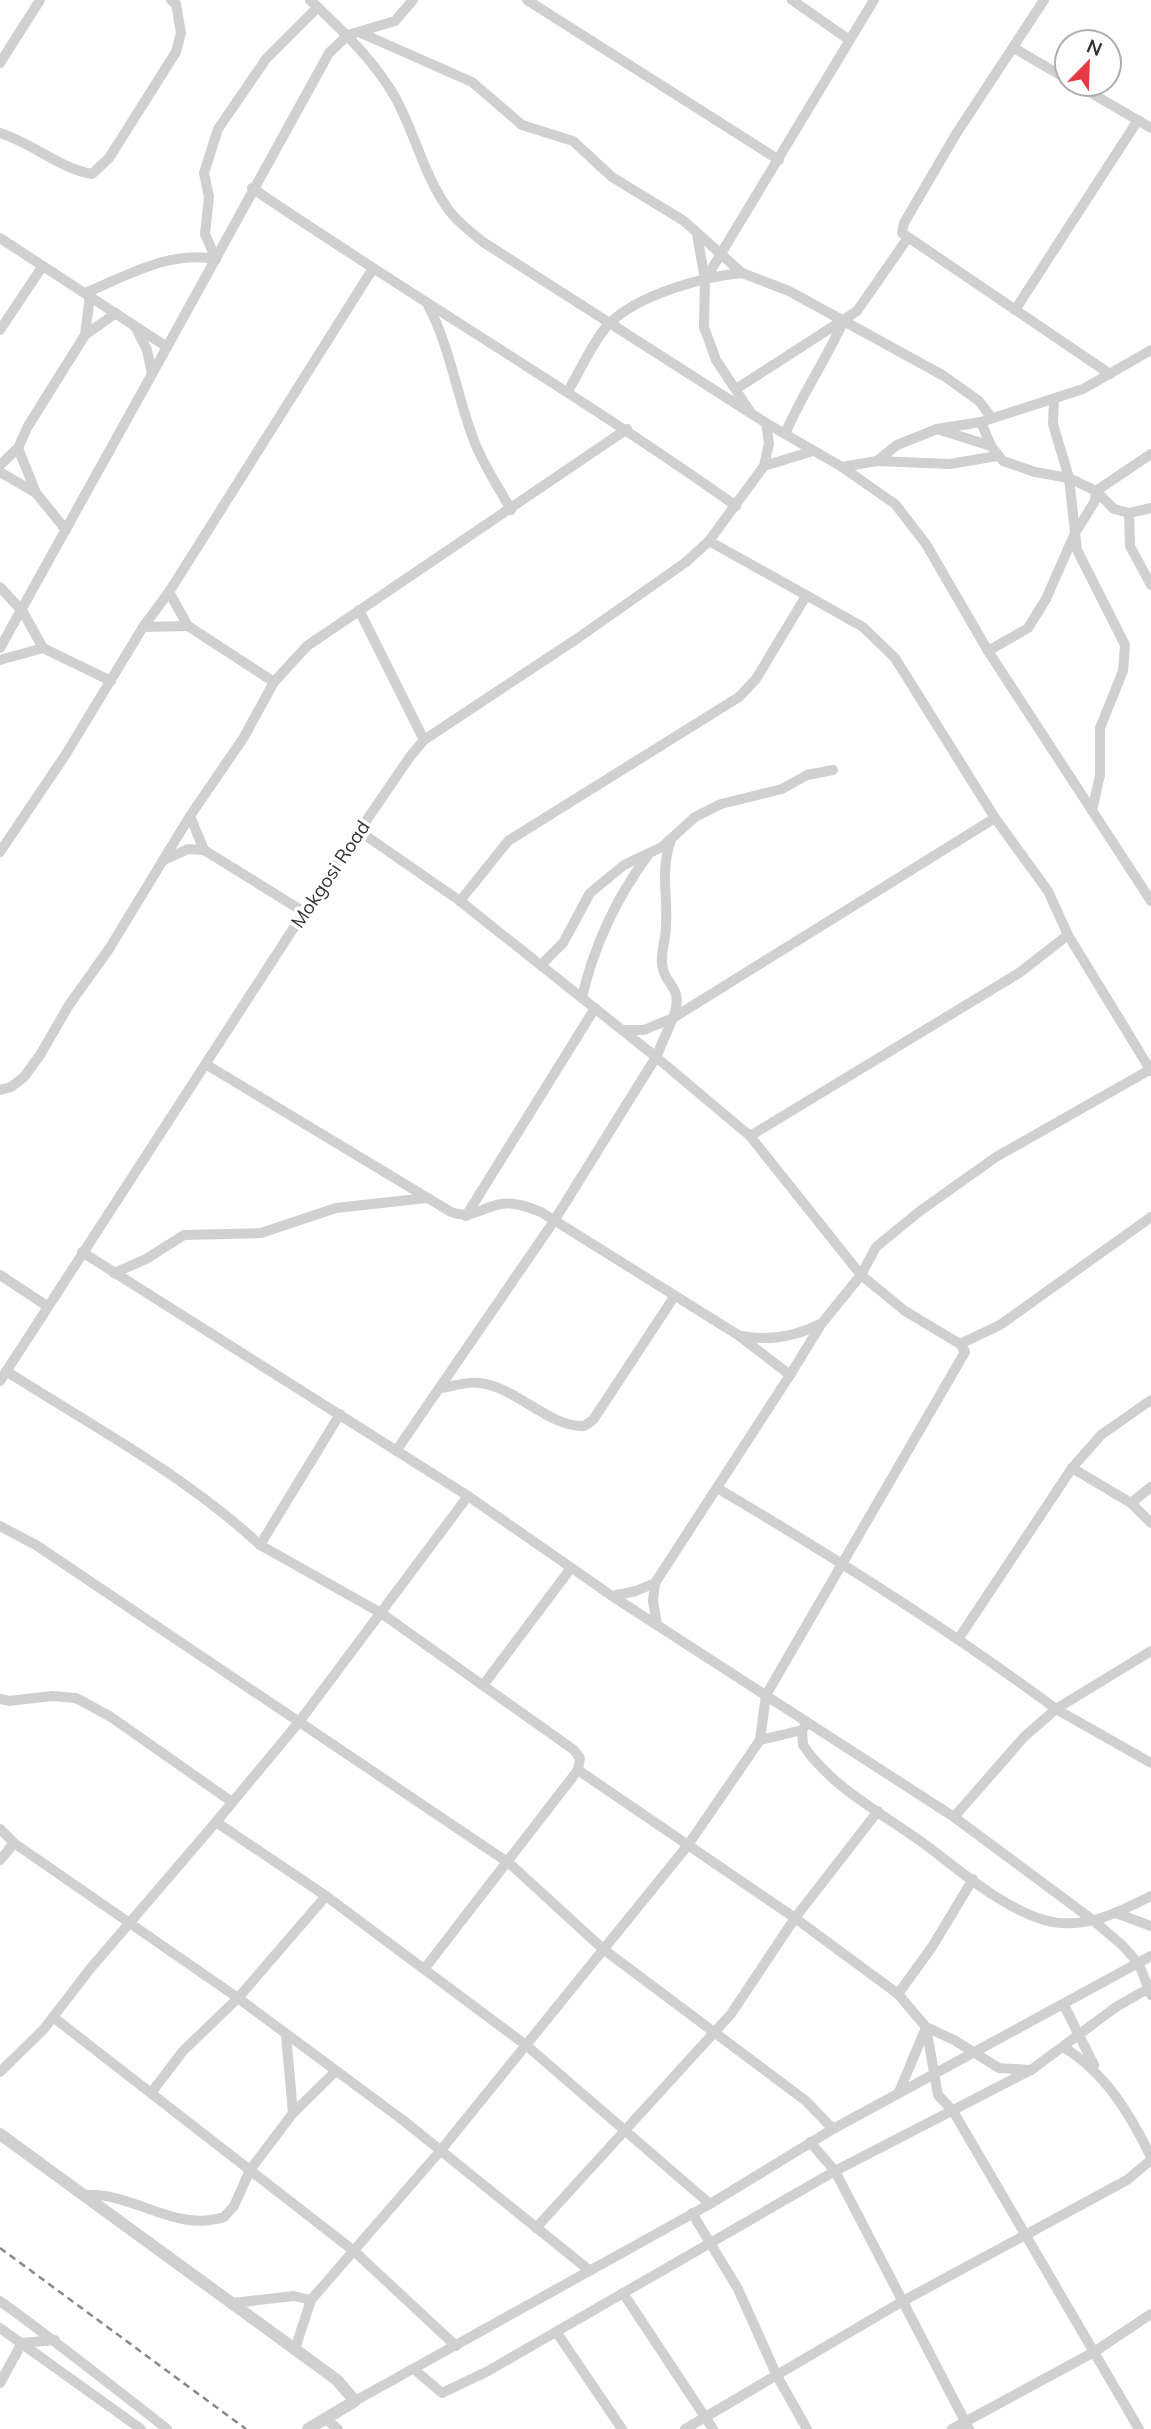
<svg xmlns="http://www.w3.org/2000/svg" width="1151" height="2429" font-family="Mulish,sans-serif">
<rect width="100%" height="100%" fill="#fff"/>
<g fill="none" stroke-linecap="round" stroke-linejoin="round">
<g stroke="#d0d0d0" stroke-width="10">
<path d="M310,0C342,30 373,59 395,97C415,133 424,176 448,209C457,222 471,232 483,242L766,423L842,467L895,504L926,544L988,651L1151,901"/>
<polyline points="527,0 779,160"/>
<polyline points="792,0 848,39"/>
<polyline points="1044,0 956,134 904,223 902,233 1110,374"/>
<polyline points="361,33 472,82 522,125 573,141 612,177 684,221 742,273 789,291 944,376 979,401 991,417"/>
<polyline points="1014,48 1067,79"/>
<polyline points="0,63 40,0"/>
<polyline points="1076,84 1151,128"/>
<path d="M0,133C33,143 58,168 92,174L109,158L176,52L181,33L176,4L171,0"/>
<path d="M252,188C412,297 578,394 736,506"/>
<polyline points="697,234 705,280"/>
<polyline points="0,238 167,347 0,648"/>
<polyline points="216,259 205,234 209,197 204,173 218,129 266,59 318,7"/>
<path d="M85,293C127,276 169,250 216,259"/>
<path d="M428,305C451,349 457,398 475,443C484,466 499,488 511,510"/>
<polyline points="1015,310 1138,120"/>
<polyline points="136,328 147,350 152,374"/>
<polyline points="0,330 42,267"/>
<polyline points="85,335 116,313"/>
<polyline points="167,347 329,53 348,35 395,21 413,0"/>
<polyline points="736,389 857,311 907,239"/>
<path d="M568,391C580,371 595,337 611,322C639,295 704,276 742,273"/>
<polyline points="1054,399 1053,424 1069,478 1077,550 1125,645 1123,671 1100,728 1100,775 1092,811"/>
<polyline points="751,413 716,360 704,327 705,280 874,0"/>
<polyline points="981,422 991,446 1003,461 1035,472 1069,478 1096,491 1114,509 1129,513 1151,508"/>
<polyline points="937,429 991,446"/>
<path d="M785,434C802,394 826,360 844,320"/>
<polyline points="877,461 950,464 997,456"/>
<polyline points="0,465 18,448"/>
<polyline points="764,466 813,451"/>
<polyline points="842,467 877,461 897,445 937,429 981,422 1083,389 1151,350"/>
<polyline points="0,472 36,493 66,530"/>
<polyline points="36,493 18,448 28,426 85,335 90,296"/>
<polyline points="1129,513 1130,546 1151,585"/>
<polyline points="709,541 863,627 895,658 995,818 1048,891 1068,935 1151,1071"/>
<polyline points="0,587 23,612 43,648 111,681"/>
<polyline points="169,592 188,626 274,682"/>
<polyline points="359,610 424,740"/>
<polyline points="143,627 188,626"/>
<polyline points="988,651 1028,628 1046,599 1075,533 1095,501 1096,491 1151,454"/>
<polyline points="0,660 43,648"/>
<polyline points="190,816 204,850 304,912"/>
<polyline points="0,852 66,754 143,627 169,592 372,270"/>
<polyline points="164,860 188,849 204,850"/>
<polyline points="460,901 508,841 739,697 756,679 806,596"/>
<polyline points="541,965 563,943 590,893 624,865 662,847 695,817 721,804 782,789 807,775 833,770"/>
<path d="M582,997C594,946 617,897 648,855"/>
<path d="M622,1030H644L673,1018C685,984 664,988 662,963C661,951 666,938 666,926C668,896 660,869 671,840"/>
<path d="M207,1065L451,1212C470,1220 483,1207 501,1204C516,1202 528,1207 541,1212L738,1335L790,1375L655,1583L653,1601L657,1625"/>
<polyline points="0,1090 11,1087 24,1077 40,1055 69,1005 109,949 190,816 244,737 274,682 307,646 627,429"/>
<polyline points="750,1136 1019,973 1068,935"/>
<polyline points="466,1216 595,1008"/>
<polyline points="82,1252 468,1496 612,1596 954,1817 1094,1921 1122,1945 1139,1964 1151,1995"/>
<polyline points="114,1273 146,1259 184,1235 261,1233 336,1208 427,1198"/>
<polyline points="0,1275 47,1306"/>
<path d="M741,1336C769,1341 795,1337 820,1324"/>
<polyline points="960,1344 1000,1325 1151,1217"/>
<path d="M6,1371C92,1426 185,1475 260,1545"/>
<polyline points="790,1375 822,1323 861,1275 876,1247 920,1211 996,1157 1151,1069"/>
<polyline points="0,1381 304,912 409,758 424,740 578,638 686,562 709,541 764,466 769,443 766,423"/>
<path d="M442,1388C453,1386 468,1381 480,1383C516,1387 550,1428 584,1426L593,1420L674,1297"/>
<polyline points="340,1414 260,1545 381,1613 574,1750 580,1758 578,1770 425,1968"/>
<polyline points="396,1451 554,1221 656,1057 673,1018 995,818"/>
<polyline points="1072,1468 1131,1503 1151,1523"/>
<path d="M717,1488C834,1557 947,1628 1056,1709L1024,1737L954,1817"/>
<polyline points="1131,1503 1151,1487"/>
<polyline points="0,1526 36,1545 509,1863 603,1949 806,2101 833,2129"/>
<polyline points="612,1596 636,1591 655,1583"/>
<polyline points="959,1638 1072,1468 1101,1435 1151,1400"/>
<polyline points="484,1684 571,1568"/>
<polyline points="0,1699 9,1701 52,1696 76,1698 111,1717 232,1802"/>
<polyline points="1056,1709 1151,1651"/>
<polyline points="1056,1709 1151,1763"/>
<path d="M802,1730L803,1745C831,1787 883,1814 923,1843C960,1870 999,1906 1044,1920C1082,1931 1118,1913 1151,1896"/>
<polyline points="760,1740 802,1730 806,1725"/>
<polyline points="578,1770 795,1918 898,1994 926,2027 954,2040 999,2068 1031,2070"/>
<polyline points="216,1822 299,1722 468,1496"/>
<polyline points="0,1829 14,1843 238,1998 404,2121 589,2270"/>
<polyline points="0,1860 14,1843"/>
<polyline points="1116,1913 1151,1926"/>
<polyline points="898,1994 932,1947 973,1879"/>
<polyline points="1064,2005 1094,2065"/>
<polyline points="53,2017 354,2251 456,2346"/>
<polyline points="926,2027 938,2095 953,2111 1139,2429"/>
<path d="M1063,2047C1105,2072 1130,2114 1151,2157"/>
<polyline points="0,2072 43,2030 90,1969 216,1822 326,1896 527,2046 710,2204"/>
<polyline points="899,2092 925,2030"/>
<polyline points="151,2093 183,2051 238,1998 326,1896"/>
<polyline points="293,2113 336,2071"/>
<polyline points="810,2142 835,2171 969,2429"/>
<path d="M85,2195C134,2192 174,2233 224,2217L234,2206L250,2170L293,2113L286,2035"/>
<polyline points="692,2213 738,2289 777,2376 807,2429"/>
<polyline points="536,2228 731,2014 795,1918 878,1811"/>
<polyline points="623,2293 713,2429"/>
<path d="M0,2301C57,2342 111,2385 167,2429"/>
<polyline points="233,2303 294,2296 311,2300"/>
<polyline points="0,2328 141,2429"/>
<polyline points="557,2333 622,2429"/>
<polyline points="295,2349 311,2300 441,2150 688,1845 760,1740 766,1695 965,1352 960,1344 905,1311 861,1275 750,1136 656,1057 460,901 359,831"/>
<polyline points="415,2370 442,2393 488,2371 835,2171 1031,2070 1116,2007 1151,1987"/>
<polyline points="0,2383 22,2343 55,2340"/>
<polyline points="355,2401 710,2204 833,2129 1151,1956"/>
<polyline points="326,2419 338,2429"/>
<polyline points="685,2429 903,2301 1127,2180 1151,2160"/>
<polyline points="952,2429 1094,2352 1151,2314"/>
</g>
<polyline stroke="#d0d0d0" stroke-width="12" points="0,2134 337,2380 355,2401 308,2429"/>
<polyline stroke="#888" stroke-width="2.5" stroke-dasharray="7 5" stroke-linecap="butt" points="0,2248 246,2429"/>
</g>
<g text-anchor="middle" stroke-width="7" stroke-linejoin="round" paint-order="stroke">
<g font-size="19" fill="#333" stroke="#fff">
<text transform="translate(330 874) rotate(-56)" y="7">Mokgosi Road</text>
</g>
</g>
<g transform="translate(1088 63) rotate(23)"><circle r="33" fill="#ffffff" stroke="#adadad" stroke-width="2"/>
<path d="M0-5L12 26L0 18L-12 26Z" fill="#e63946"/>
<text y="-10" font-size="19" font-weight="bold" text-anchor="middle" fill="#333333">N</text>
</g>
</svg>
